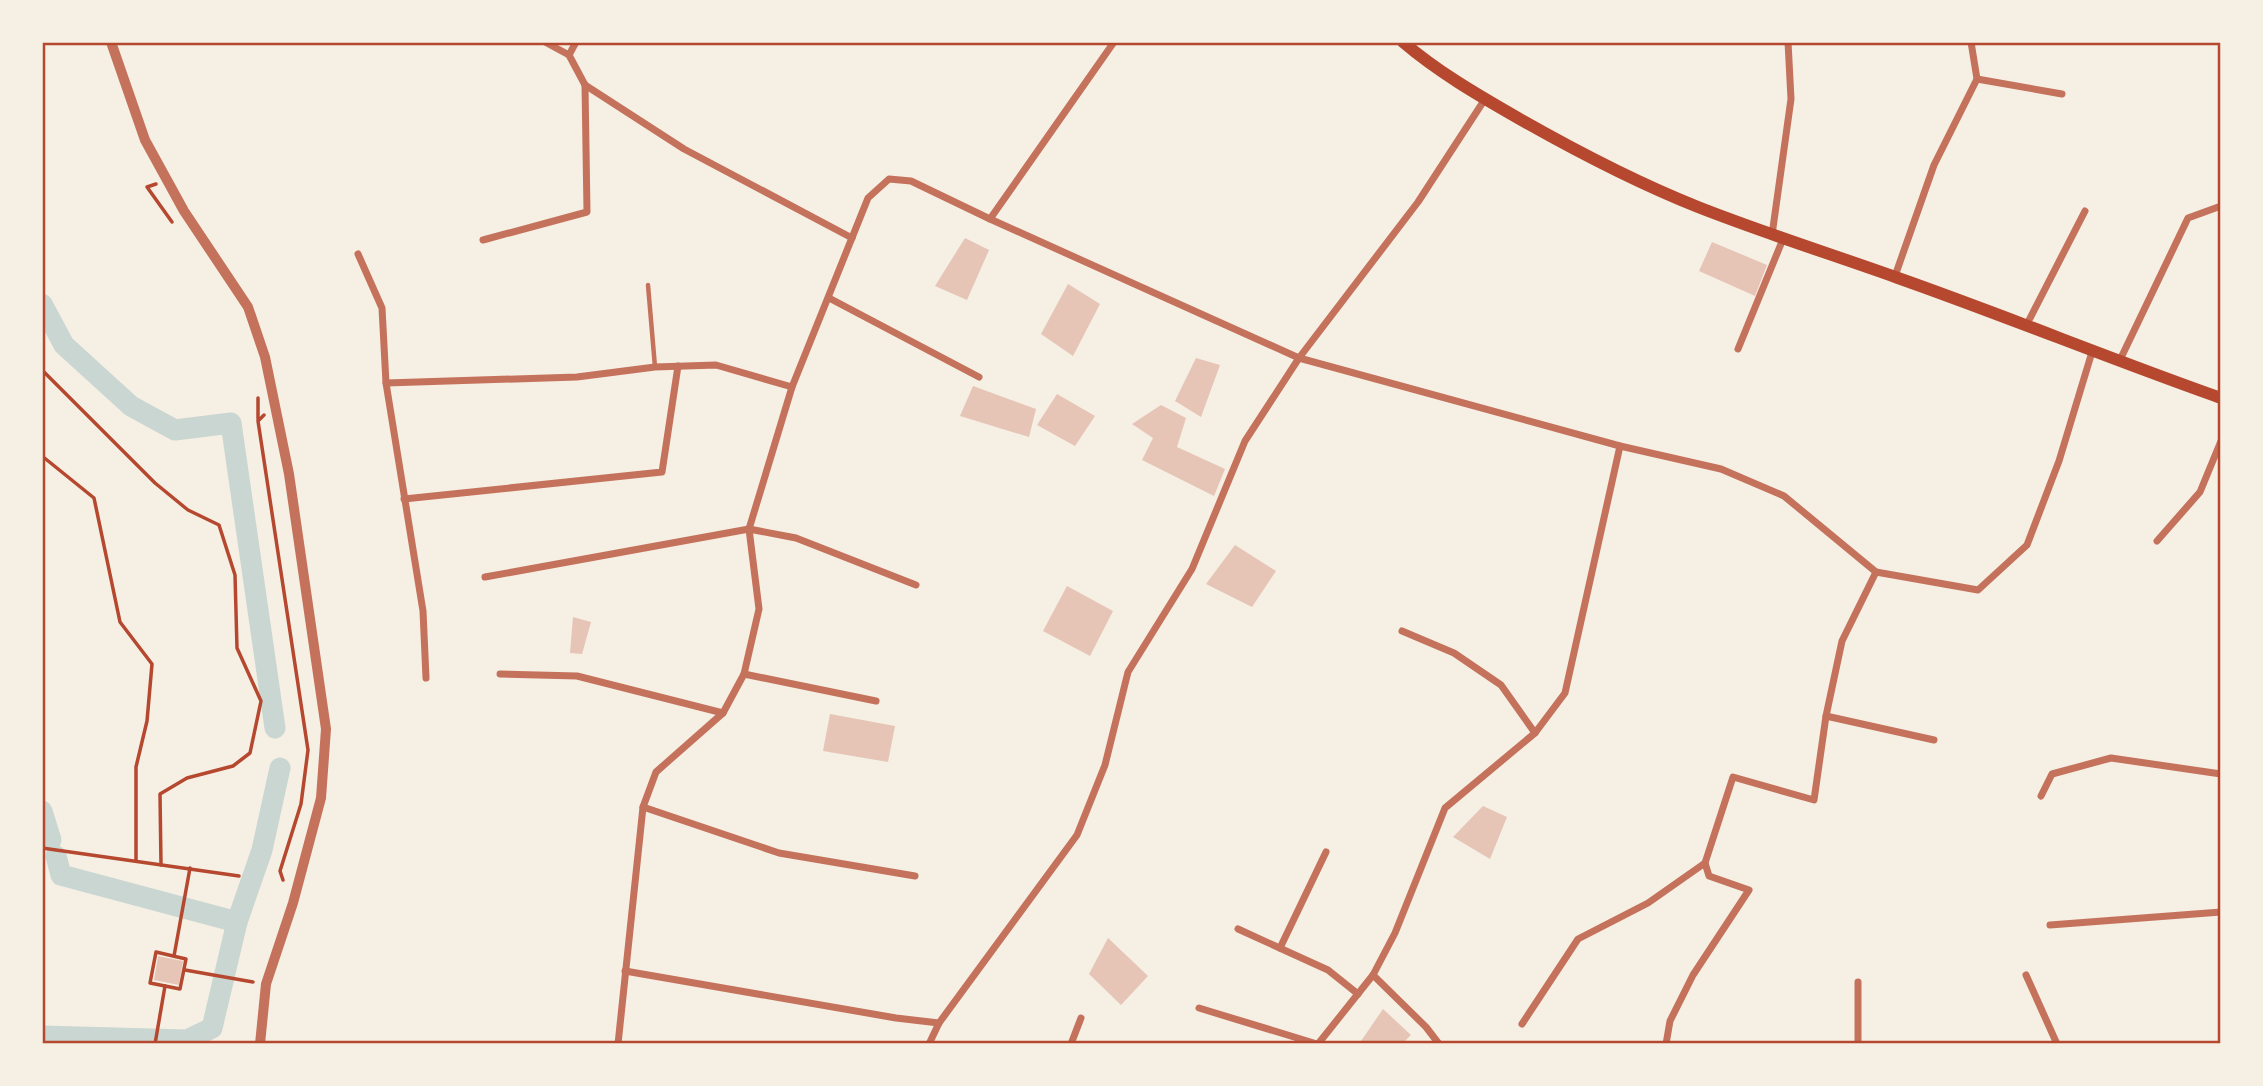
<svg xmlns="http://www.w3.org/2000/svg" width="2263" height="1086" font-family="Inter,sans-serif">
<rect width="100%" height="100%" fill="#f6efe4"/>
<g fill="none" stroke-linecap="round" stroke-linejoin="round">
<g stroke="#c9d6d2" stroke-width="21">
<polyline points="42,304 64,345 131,406 175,430 231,423 275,728"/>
<polyline points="42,811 51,840"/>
<polyline points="56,856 61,875 237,922 262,850 280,768"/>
<polyline points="42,1036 187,1040 212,1028 237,922"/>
</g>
</g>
<g fill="#e6c5b7">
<polygon points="965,238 989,250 967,300 935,286"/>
<polygon points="1712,242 1767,265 1755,296 1699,271"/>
<polygon points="1068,284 1100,304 1073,356 1041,334"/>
<polygon points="1196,358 1220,365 1201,417 1175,401"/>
<polygon points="973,386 1036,409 1029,437 960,416"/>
<polygon points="1057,394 1095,416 1075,446 1037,425"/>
<polygon points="1161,405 1186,418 1177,447 1225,469 1214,496 1142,460 1153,438 1132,424"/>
<polygon points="1235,545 1276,571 1252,607 1206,584"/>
<polygon points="1067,586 1113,611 1090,656 1043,631"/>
<polygon points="573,617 591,622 582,654 570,653"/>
<polygon points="830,714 895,726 888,762 823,751"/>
<polygon points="1483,806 1507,817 1490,859 1453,837"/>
<polygon points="1108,938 1148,976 1121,1005 1089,974"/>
<polygon points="158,956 183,961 179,985 154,980"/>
<polygon points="1383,1009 1411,1035 1402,1044 1359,1044"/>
</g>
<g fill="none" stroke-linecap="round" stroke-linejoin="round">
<g stroke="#b5482f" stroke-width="3.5">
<polyline points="156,184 147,187 172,222"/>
<polyline points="42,370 155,483 188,510 219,525 235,575 237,648 261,701 250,753 233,766 187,778 160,794 161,865"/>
<polyline points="264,415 258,421 308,750 301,804 280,871 283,880"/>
<polyline points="258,419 258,398"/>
<polyline points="42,456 94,498 120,622 152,664 147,721 136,767 136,861"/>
<polyline points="42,848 239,876"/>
<polygon points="156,952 186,959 180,989 150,983"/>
<polyline points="174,956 190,868"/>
<polyline points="185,970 253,982"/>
<polyline points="155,1044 165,986"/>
</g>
<polyline stroke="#c5725c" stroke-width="4.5" points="648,285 655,367"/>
<g stroke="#c5725c" stroke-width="7">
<polyline points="545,42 569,55 585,85 684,149 852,238"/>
<polyline points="569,55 576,42"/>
<polyline points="1977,79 2062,94"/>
<polyline points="990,219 1299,358 1620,446 1721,469 1784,496 1876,572 1978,590 2027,545 2059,461 2092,352"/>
<polyline points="1772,235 1791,99 1788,42"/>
<polyline points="483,240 587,212 585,85"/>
<polyline points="358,254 382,308 386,383 423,611 426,678"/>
<polyline points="1895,276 1934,165 1977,79 1971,42"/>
<polyline points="829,298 979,377"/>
<polyline points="2026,326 2085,211"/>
<polyline points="1738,349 1783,239"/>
<polyline points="2119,362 2188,218 2221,206"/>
<polyline points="386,383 577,377 655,367 716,365 792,387"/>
<polyline points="404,499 662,472 678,366"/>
<polyline points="2157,541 2200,492 2221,441"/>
<polyline points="485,577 749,529 796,538 916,585"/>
<polyline points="1402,631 1454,653 1501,685 1535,733"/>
<polyline points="500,674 577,676 723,713"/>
<polyline points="744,674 876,701"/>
<polyline points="1826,716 1934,740"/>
<polyline points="2041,796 2052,774 2111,758 2221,774"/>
<polyline points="643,807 779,853 915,876"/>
<polyline points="2050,925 2221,912"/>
<polyline points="1238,929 1328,970 1358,994"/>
<polyline points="1280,948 1326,852"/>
<polyline points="625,971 896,1018 939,1023"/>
<polyline points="1373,975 1426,1027 1439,1044"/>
<polyline points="2026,975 2057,1044"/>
<polyline points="1858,982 1858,1044"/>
<polyline points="1199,1008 1317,1044"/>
<polyline points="1522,1024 1578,939 1648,903 1705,863 1733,777 1814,800 1826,716 1842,641 1876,572"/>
<polyline points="618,1044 643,807 656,772 723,713 744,674 759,609 749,529 792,387 868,198 889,179 911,181 990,219 1114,42"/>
<polyline points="929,1044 939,1023 1077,835 1105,765 1128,672 1192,569 1245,441 1299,358 1418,202 1485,99"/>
<polyline points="1071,1044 1081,1018"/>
<polyline points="1318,1044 1373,975 1395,933 1445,808 1535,733 1565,693 1620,446"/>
<polyline points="1666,1044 1670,1021 1693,975 1749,890 1709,876 1705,863"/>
</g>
<polyline stroke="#c5725c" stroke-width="10" points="111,42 145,140 184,211 248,307 265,357 289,474 326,729 321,798 293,903 266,984 260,1044"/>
<path stroke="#b5482f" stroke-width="12" d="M1403,42C1438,72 1478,95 1518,118C1576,151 1635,182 1698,207C1764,233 1831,254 1898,278C2006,316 2113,360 2221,398"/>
</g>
<rect width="2263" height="1086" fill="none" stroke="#f6efe4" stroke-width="88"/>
<rect x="44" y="44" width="2175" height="998" fill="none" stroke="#b5482f" stroke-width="2.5"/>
</svg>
